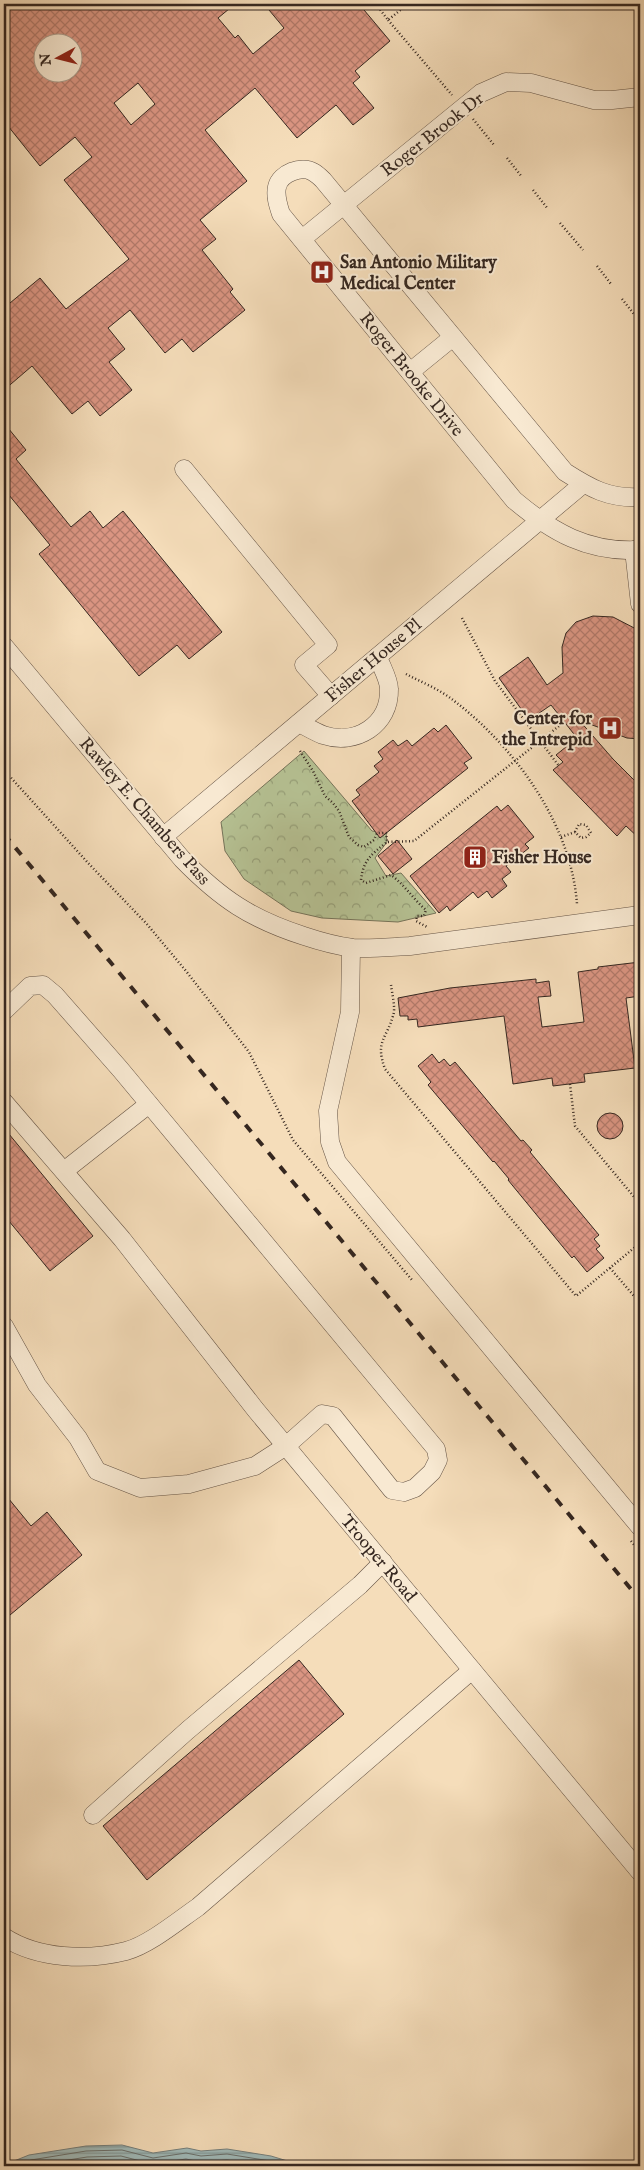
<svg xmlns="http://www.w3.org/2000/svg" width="644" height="2170" font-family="'IM FELL English',serif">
<defs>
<pattern id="forest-crowns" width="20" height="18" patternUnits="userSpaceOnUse" patternTransform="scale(1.25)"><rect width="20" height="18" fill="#b6c294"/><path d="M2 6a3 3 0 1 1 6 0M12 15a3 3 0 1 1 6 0" fill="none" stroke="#959e78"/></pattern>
<pattern id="water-rules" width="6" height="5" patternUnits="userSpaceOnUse" patternTransform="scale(1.25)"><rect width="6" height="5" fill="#a0bab9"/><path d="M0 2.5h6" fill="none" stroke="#839796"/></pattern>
<pattern id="building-cross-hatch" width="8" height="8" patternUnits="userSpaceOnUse" patternTransform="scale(1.25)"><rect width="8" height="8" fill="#da9582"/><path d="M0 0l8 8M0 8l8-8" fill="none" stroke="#b27a6a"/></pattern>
</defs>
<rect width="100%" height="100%" fill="#f5ddba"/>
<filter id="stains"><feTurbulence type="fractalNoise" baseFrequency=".004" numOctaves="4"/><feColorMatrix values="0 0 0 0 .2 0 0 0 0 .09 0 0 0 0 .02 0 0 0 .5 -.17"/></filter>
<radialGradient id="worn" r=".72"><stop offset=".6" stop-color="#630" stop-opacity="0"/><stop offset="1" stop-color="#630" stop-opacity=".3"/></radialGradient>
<polygon fill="url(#forest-crowns)" stroke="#76745a" points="304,751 372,831 386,833 387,842 375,858 386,876 401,873 436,913 398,922 322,918 291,911 244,879 225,851 221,822"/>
<polygon fill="url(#water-rules)" stroke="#757f7c" points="122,2145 153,2153 187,2148 201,2151 227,2149 271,2156 304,2166 4,2166 4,2165 29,2155 86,2146"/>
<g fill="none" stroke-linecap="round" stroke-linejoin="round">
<g stroke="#6a706c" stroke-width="1">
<polyline points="13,2166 31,2160 86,2151 122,2150 153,2158 186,2153 201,2156 227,2154 270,2161 287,2166"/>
<polyline points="31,2166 87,2157 121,2156 152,2164 186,2159 200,2162 227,2160 264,2166"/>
<polyline points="77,2166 120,2164 130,2166"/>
</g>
</g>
<g fill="url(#building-cross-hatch)" stroke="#352720" fill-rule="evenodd">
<path d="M4,4H235L218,18L235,38L238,35L253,54L284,28L264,4H359L390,41L355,71L360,77L353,83L374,108L353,125L336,105L297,138L255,88L205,130L247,181L200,220L216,239L202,250L233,289L230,292L245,310L193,352L182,339L165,353L130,310L108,328L125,349L109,362L132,390L100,416L88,401L72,414L32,366L4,390V308L40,278L66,309L129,259L64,180L92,157L75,137L40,166L4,121ZM42,42H72V72H42ZM138,83L155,104L131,125L114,103Z"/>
<polygon points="4,423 26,450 16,459 71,527 90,511 103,528 123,511 222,632 189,659 177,645 139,676 39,554 50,545 4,489"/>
<polygon points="593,616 613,617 640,631 640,739 627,738 579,720 613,759 640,786 640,839 626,826 617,836 553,770 563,762 556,755 577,738 551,705 529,720 499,678 528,657 547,685 563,673 562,647 566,633 576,622"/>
<polygon points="446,725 472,758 464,763 468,768 380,838 352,801 360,795 356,790 379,772 374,766 383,759 378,752 393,740 398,746 407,740 412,746 434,728 438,732"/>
<polygon points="508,805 534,837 525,844 529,848 506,866 511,872 502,879 507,886 492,898 487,891 478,898 473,892 450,911 447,906 439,913 410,876 497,806 501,811"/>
<polygon points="397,840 412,859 393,874 378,856"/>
<polygon points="640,962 640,996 626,998 635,1068 584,1074 585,1082 553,1086 552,1078 513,1084 504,1016 418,1027 417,1019 408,1020 408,1016 400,1016 398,998 450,988 536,979 536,983 549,981 551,996 538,997 542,1027 584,1022 578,972 598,969 598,967"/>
<polygon points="432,1054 439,1063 444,1059 450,1066 455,1062 521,1141 523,1140 532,1150 530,1152 599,1235 594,1239 600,1246 596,1249 604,1258 587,1272 574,1256 572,1258 508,1180 509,1179 494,1161 493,1162 428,1085 431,1082 418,1066"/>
<circle cx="610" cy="1126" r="13"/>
<polygon points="4,1128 93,1236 50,1271 4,1215"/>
<polygon points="4,1493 31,1526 47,1512 82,1555 4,1620"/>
<polygon points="299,1660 344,1714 147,1880 103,1826"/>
</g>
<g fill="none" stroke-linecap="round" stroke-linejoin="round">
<g stroke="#655446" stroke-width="19">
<g id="minor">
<polyline points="302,239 481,93 506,82 531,83 594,100 612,100 640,97"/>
<polyline points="410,372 453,337"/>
<polyline points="184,469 328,645 304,665 331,696"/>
<path d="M640,497C609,499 590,488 565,472L323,180C320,177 317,174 313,172C302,165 280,173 277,187C275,196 278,205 281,214L514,500C552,532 588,553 640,550"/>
<polyline points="634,550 640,604"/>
<path d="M4,646L182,859C221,899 251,919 304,936C319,941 337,946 353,948C372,949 391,947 410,946L640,915"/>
<path d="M299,723C307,727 315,732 323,735C356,746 390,725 389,689C389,679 381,666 378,657"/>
<polyline points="163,837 583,484"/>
<polyline points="351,948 350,1012 328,1111 330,1142 337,1162 640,1527"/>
<polyline points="4,1011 30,986 43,985 55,995 120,1069 436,1449 438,1460 432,1472 415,1488 404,1492 392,1490 333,1416 322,1414 286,1446 255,1466 189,1484 140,1488 97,1471 78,1438 37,1385 4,1326"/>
<polyline points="4,1102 122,1239 255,1409 640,1872"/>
<polyline points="64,1171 149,1104"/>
<polyline points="93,1815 188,1730 360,1585 383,1562"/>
<path d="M4,1937C38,1959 87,1961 126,1951C149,1945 179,1920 198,1907L472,1670"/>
</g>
</g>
<g stroke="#352720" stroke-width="2.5" stroke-dasharray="1 2.5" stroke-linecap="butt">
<polyline points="376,4 388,20 408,4"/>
<polyline points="388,20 452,95"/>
<polyline points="473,119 494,145"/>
<polyline points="507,158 522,177"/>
<polyline points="533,190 548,209"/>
<polyline points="560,223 583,250"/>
<polyline points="597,266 611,284"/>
<polyline points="622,299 634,314"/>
<polyline points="462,618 495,681 559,766"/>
<path d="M406,674C421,682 439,689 453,700C515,747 571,824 577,904"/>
<path d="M300,751L313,771L325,796L333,803L339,811L349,837L358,845L364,847L374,840L377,833H386L387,842C372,854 363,860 361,880L366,883L391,875C405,885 413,899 426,910L424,916H417L416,921L427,927"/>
<polyline points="4,770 89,864 146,923 186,971 249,1052 293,1140 412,1280"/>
<polyline points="561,837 575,832 581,838 586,837 591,833 586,825 579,824 575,832"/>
<polyline points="388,842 414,841 564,722"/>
<path d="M391,985C392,994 396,1008 393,1016C386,1040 375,1041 385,1069L576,1296L640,1243"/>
<polyline points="570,1084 575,1126 640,1204"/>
<polyline points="610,1268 640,1303"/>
<polyline points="631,1541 640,1552"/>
</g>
<use href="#minor" stroke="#f8e9d2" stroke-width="18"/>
<polyline stroke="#352720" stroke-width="4" stroke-dasharray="9 9" stroke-linecap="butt" points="4,834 640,1600"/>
</g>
<defs>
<g id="hospital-square" transform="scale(1.25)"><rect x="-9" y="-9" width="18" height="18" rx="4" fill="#8f2418" stroke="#f8e9d2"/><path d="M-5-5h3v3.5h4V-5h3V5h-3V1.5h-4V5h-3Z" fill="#fff"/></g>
<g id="building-square" transform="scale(1.25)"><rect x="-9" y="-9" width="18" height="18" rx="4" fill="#8f2418" stroke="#f8e9d2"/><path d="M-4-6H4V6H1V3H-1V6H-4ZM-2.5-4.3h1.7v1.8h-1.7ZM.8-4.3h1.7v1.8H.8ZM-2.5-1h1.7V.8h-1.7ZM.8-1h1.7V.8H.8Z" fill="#fff"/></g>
</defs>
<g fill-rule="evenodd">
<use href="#hospital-square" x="322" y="272"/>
<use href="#hospital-square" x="610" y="728"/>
<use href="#building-square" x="475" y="857"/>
</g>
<g text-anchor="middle" stroke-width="4" stroke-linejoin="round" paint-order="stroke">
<g font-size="18" fill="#352720" stroke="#f8e9d2">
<text transform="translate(432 134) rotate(-38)" y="6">Roger Brook Dr</text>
<text transform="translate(412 374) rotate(51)" y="6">Roger Brooke Drive</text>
<text transform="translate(373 660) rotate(-40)" y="6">Fisher House Pl</text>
<text transform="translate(145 811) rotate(49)" y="6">Rawley E. Chambers Pass</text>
<text transform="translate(379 1558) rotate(50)" y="6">Trooper Road</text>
</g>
<g font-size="18" font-weight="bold" fill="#352720" stroke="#f8e9d2" text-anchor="start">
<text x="340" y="268">San Antonio Military<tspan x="340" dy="21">Medical Center</tspan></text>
<text x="592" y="724" text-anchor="end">Center for<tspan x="592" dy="21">the Intrepid</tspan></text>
<text x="492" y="863">Fisher House</text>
</g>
</g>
<rect width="644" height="2170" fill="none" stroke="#f5ddba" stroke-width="20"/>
<rect x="5" y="5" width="634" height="2160" fill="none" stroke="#352720" stroke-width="2.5"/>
<rect x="10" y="10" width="624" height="2150" fill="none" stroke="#352720"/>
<g transform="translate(58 58) rotate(263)"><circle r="24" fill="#f8e9d2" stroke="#aa9b8b"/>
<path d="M0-4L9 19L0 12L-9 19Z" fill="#8f2418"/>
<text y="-8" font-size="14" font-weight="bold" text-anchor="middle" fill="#352720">N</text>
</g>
<rect width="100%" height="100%" filter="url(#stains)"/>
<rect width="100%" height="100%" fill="url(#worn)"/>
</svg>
